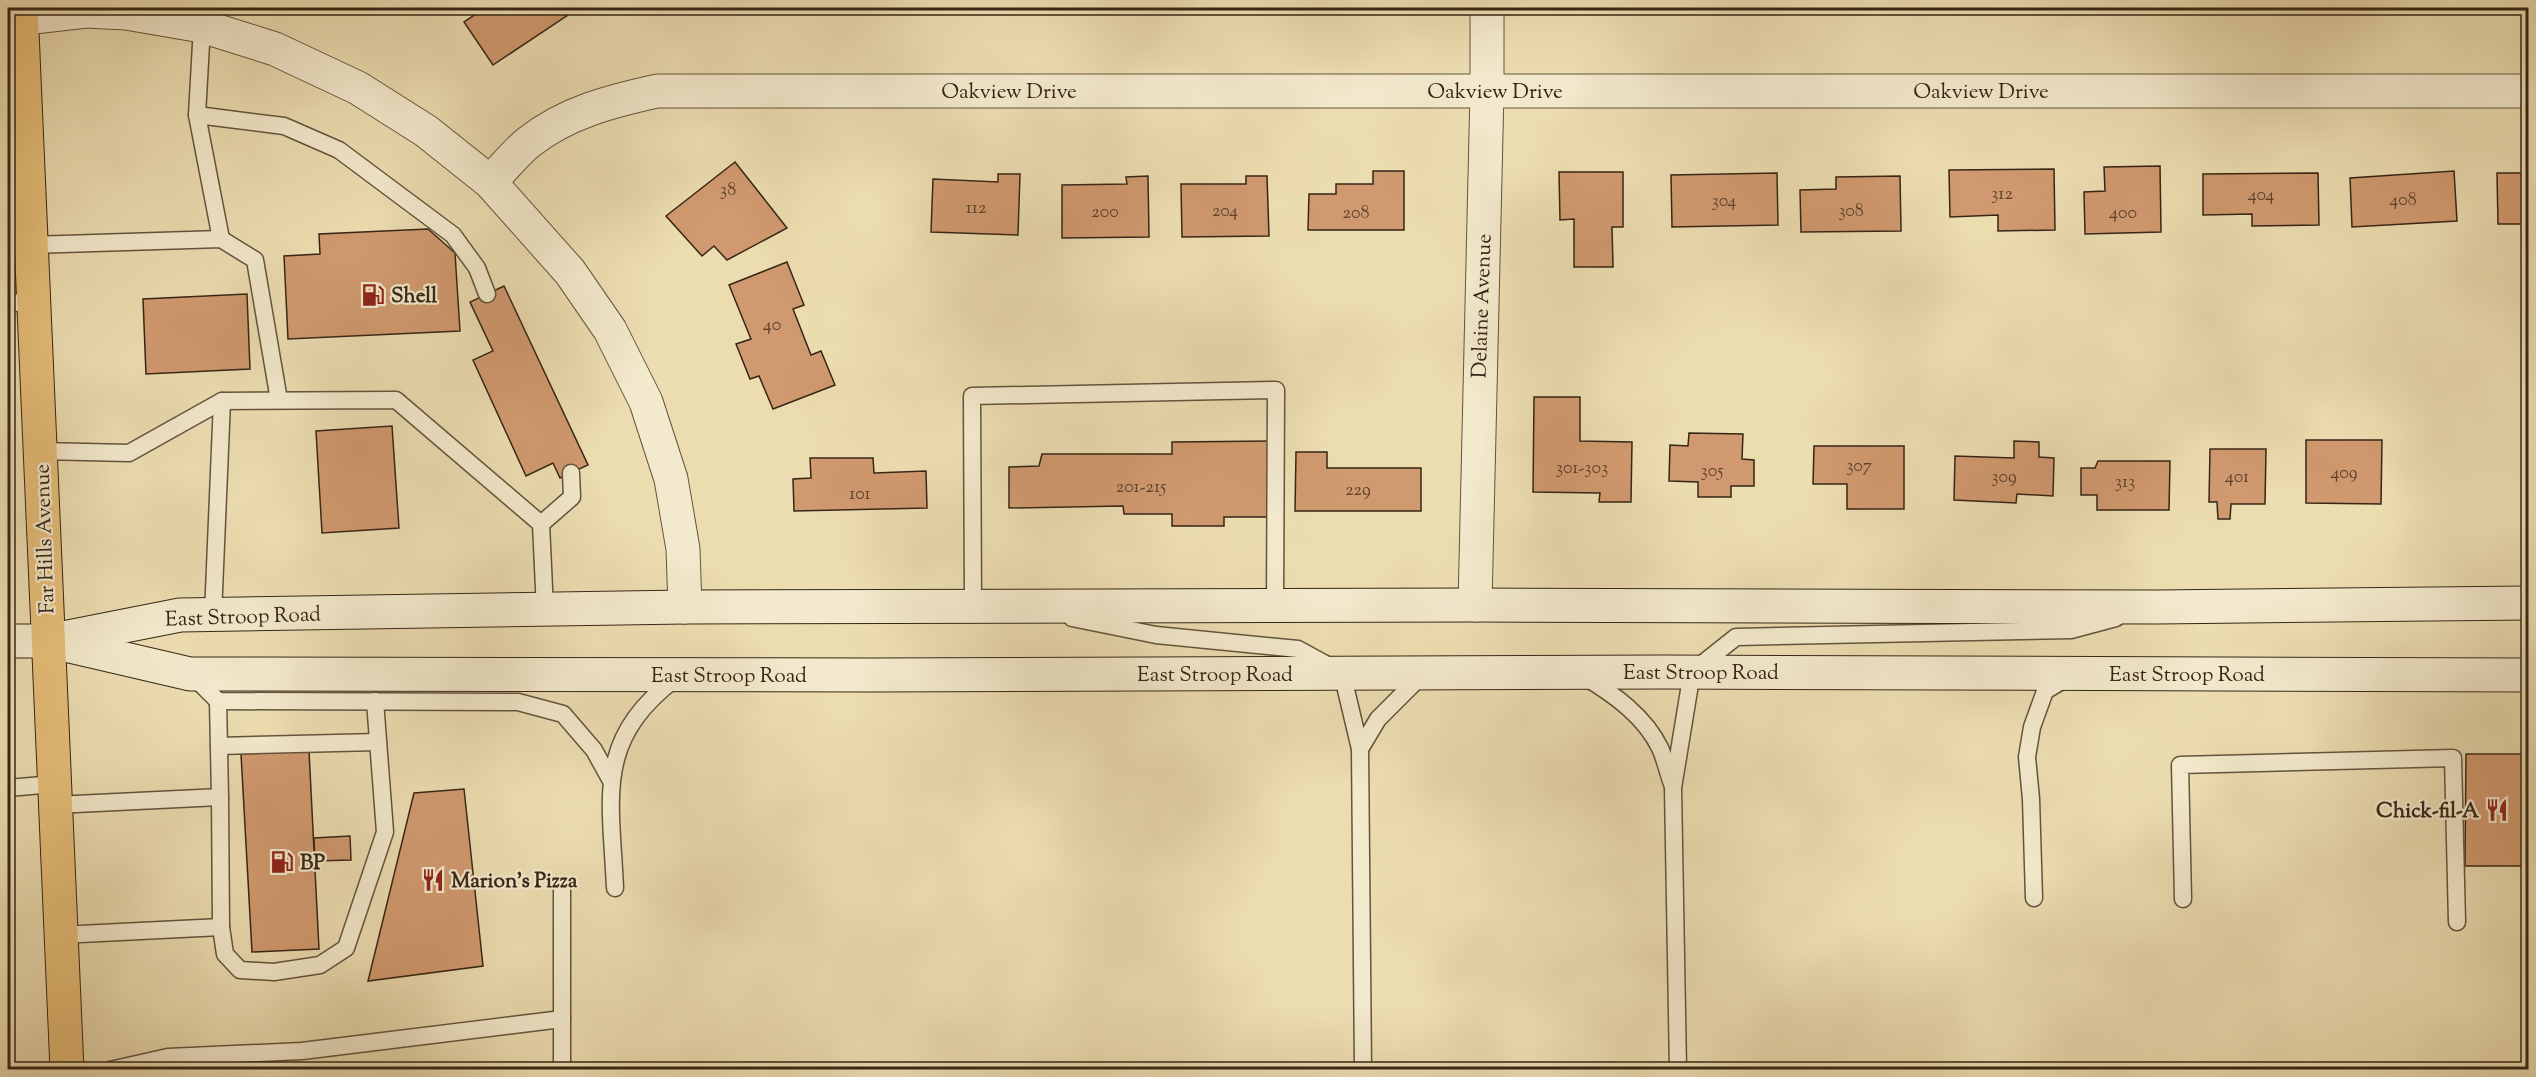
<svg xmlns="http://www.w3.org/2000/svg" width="2536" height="1077" font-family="'Sorts Mill Goudy',serif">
<rect width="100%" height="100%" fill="#ecddb1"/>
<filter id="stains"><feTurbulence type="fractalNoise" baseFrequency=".00333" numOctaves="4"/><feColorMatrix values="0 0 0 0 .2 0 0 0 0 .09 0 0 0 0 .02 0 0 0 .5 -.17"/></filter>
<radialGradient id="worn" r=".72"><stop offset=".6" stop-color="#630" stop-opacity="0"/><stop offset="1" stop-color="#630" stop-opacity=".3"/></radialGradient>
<g fill="#d1996f" stroke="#352616" stroke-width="1.5">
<polygon points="485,8 563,8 568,15 493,65 464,22"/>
<polygon points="735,162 787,228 727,260 714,246 702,256 666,216"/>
<polygon points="2160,166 2161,232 2085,234 2084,192 2105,191 2104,167"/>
<polygon points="2054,169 2055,230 1998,231 1998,215 1950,217 1949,170"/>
<polygon points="1373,171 1404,171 1404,230 1308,230 1309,194 1336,194 1336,184 1373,184"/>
<polygon points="2454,171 2457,221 2352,227 2350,178"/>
<polygon points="1559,172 1623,172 1623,227 1612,227 1613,267 1574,267 1574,219 1560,220"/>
<polygon points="1777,173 1778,225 1672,227 1671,175"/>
<polygon points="2318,173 2319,225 2252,226 2252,214 2203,215 2203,174"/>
<polygon points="2497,173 2528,173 2528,224 2498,224"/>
<polygon points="998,174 1020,174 1018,235 931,232 933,179 998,182"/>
<polygon points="1148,176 1149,237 1062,238 1062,185 1127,184 1126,177"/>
<polygon points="1246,176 1267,176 1269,236 1182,237 1181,184 1246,184"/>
<polygon points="1900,176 1901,231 1801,232 1800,190 1836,189 1836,177"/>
<polygon points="428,229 455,253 460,331 288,339 284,256 320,254 319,234"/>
<polygon points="787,262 804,305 793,309 811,355 821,351 835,385 773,409 759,376 750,379 736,344 751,339 729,285"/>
<polygon points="504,286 588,465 560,478 553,463 526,476 473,360 493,351 470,302"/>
<polygon points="247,294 250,369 146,374 143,299"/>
<polygon points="1534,397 1580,397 1580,441 1632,442 1631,502 1599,502 1600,493 1533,492"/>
<polygon points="392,426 399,528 322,533 316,431"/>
<polygon points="1689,433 1743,434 1742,459 1754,460 1754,486 1731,486 1731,497 1698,497 1698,482 1669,481 1670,445 1688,446"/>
<polygon points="2306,440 2382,440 2381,504 2306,503"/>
<polygon points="1273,441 1273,517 1224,517 1224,526 1172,526 1172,514 1124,514 1123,506 1009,508 1009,467 1039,466 1042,454 1172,454 1172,442"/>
<polygon points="2014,441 2039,442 2039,457 2054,458 2053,496 2017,494 2016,503 1954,500 1955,456 2014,458"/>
<polygon points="1814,446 1904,446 1904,509 1847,509 1847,484 1813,484"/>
<polygon points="2210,449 2266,449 2265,504 2231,504 2230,519 2218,519 2217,502 2209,502"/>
<polygon points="1296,452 1327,452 1327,468 1421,468 1421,511 1295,511"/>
<polygon points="810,458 873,458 874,473 926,471 927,508 794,511 793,479 811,478"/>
<polygon points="2098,461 2170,461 2169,510 2097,510 2097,495 2081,495 2081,468 2095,468"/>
<polygon points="309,751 319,949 252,952 241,754"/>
<polygon points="2466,754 2528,754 2528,866 2465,866"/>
<polygon points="464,789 483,966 368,981 414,793"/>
<polygon points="350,836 351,860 315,861 314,838"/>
</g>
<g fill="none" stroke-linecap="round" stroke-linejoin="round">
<g stroke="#63543d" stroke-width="19">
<g id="lane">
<polyline points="202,26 197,115 221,239"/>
<polyline points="197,115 284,126 339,150 453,235 477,268 487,294"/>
<polyline points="31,245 221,239 255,260 279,400"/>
<polyline points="8,304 33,300"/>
<polyline points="40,451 129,453 222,401 396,400 541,524 545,610"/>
<polyline points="541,524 572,497 571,473"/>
<polyline points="973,606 972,396 1276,390 1275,606"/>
<polyline points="213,615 222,401"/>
<polyline points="1072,618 1156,635 1298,649 1342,673 1360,749 1363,1070"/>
<polyline points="193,676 218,701 518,702 563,714 594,750 610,779"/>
<path d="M1585,677C1615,695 1645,717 1660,748C1665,759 1668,773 1672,784"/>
<polyline points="219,746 378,742"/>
<polyline points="1360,749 1378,719 1423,674"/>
<polyline points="8,788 54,784"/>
<polyline points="55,805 220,797 218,701"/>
<polyline points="562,888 562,1070"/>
<path d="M615,888C611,797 594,740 676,678"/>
<polyline points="2034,898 2031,799 2027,757 2032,727 2045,691 2065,679"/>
<polyline points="2183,899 2180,765 2453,758 2457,922"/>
<polyline points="221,927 225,954 240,970 274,972 320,965 346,948 385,832 375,701"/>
<polyline points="60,935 221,927 220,797"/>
<polyline points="110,1070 168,1057 302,1051 562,1019"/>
<polyline points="1678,1070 1673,788 1692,672 1736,637 2071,630 2116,618"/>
</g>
</g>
<g stroke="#63543d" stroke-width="35">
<g id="street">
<polyline points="8,20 86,11 126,13 202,26 275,49 358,88 426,131 490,182 570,272 610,330 646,402 671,479 683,549 685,607"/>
<path d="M490,182C503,169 515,153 529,142C567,112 612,101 657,91H2528"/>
<polyline points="1475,605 1487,91 1487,8"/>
</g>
</g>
<g stroke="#352616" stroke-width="35">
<g id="secondary">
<polyline points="8,641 48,641 180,615 685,607 1475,605 2158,607 2528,603"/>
<polyline points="61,644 190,674 872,675 1664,672 2528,675"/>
</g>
</g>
<g stroke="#352616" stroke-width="35">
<polyline id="primary" points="21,8 67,1070"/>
</g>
<use href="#lane" stroke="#f3e9cc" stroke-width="16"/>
<use href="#street" stroke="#f3e9cc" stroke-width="33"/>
<use href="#secondary" stroke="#f3e9cc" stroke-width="33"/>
<use href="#primary" stroke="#e6be78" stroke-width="33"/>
</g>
<defs>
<g id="fuel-bare" transform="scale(1.8)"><path d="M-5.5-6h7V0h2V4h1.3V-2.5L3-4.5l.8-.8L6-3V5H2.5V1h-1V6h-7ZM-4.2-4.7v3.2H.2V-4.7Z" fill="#8f2418" stroke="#f3e9cc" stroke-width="2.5" paint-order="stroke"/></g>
<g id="restaurant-bare" transform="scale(1.8)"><path d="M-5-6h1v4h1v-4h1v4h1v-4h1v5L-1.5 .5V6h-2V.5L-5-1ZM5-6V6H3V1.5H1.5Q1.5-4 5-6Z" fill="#8f2418" stroke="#f3e9cc" stroke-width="2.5" paint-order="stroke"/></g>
</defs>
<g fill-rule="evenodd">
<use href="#fuel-bare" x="373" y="295"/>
<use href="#restaurant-bare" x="2497" y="810"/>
<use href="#fuel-bare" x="282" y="862"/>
<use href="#restaurant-bare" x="433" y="880"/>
</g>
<g text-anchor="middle" stroke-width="4.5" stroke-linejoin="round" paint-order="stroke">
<g font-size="18" fill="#5c432c">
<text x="728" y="195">38</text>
<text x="2002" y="199">312</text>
<text x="2261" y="200">404</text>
<text x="2403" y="205">408</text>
<text x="1724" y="206">304</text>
<text x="976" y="213">112</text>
<text x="1225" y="216">204</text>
<text x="1851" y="216">308</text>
<text x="1105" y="217">200</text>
<text x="1356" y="218">208</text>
<text x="2123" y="218">400</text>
<text x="772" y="330">40</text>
<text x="1859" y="471">307</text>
<text x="1582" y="473">301-303</text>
<text x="1712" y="476">305</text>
<text x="2344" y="478">409</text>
<text x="2004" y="482">309</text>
<text x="2237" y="482">401</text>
<text x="2125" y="487">313</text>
<text x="1141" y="492">201-215</text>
<text x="1358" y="495">229</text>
<text x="860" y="499">101</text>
</g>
<g font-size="21" fill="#352616" stroke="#f3e9cc">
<text x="1009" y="98">Oakview Drive</text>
<text x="1495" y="98">Oakview Drive</text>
<text x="1981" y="98">Oakview Drive</text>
<text transform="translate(1481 306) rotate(-88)" y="7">Delaine Avenue</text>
<text transform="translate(44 539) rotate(-92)" y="7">Far Hills Avenue</text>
<text transform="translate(243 616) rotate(-2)" y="7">East Stroop Road</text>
<text x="1701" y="679">East Stroop Road</text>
<text x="1215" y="681">East Stroop Road</text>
<text x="2187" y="681">East Stroop Road</text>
<text x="729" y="682">East Stroop Road</text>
</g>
<g font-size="21" font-weight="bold" fill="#352616" stroke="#f3e9cc" text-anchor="start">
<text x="391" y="302">Shell</text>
<text x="2479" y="817" text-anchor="end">Chick-fil-A</text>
<text x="300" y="869">BP</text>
<text x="451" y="887">Marion's Pizza</text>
</g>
</g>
<rect width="2536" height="1077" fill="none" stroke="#ecddb1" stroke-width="30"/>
<rect x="9" y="9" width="2518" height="1059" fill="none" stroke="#352616" stroke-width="3"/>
<rect x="15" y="15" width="2506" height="1047" fill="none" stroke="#352616" stroke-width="1.5"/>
<rect width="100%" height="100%" filter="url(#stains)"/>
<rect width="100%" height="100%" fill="url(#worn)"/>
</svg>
